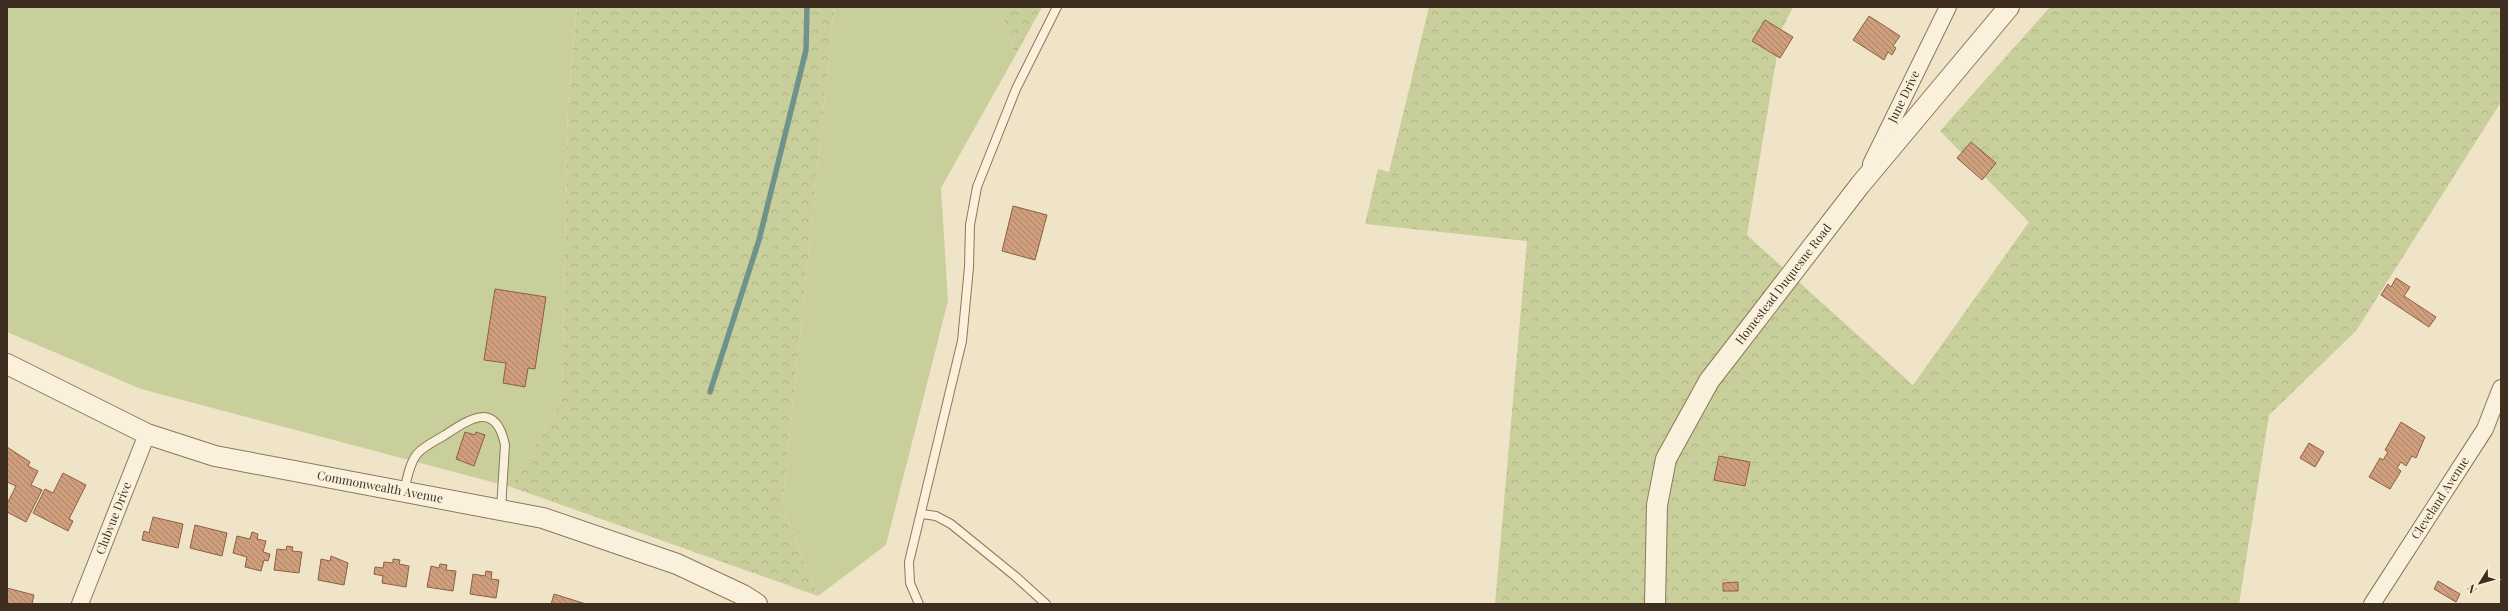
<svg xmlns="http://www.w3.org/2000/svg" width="2508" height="611" font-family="'Playfair Display',serif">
<defs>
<pattern id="forest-crowns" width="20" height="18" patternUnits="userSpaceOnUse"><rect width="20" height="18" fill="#c9cf9b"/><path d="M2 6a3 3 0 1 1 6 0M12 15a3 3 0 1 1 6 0" fill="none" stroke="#aeb285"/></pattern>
<pattern id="building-back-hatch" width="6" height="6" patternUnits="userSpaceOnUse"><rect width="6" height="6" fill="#cf9f7d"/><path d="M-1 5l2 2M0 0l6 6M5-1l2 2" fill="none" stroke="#a98266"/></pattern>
</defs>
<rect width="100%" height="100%" fill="#f0e4c8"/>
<g fill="#c9cf9b">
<polygon points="7,7 577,7 568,104 562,400 511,487 141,389 7,332"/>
<polygon points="834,7 999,7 1015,56 941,188 948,301 886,545 818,596 782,507"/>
</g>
<g fill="url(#forest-crowns)">
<polygon points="577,7 834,7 782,507 818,596 511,487 562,400 568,104"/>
<polygon points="999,7 1042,7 1015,56"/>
<polygon points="1429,7 1793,7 1781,31 1747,235 1913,385 2029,222 1940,131 2050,7 2501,7 2501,102 2356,331 2269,415 2239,604 1495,604 1527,241 1365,224 1378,169 1389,172"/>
</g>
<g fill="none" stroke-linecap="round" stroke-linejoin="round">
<polyline stroke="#6f938a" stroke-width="5.5" points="710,392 759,240 806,50 807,7"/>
</g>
<g fill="url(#building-back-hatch)" stroke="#8d5f41">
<polygon points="1869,16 1900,36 1893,46 1896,48 1892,55 1888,52 1884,60 1853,40"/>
<polygon points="1765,20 1793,37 1780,58 1752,41"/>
<polygon points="1971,142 1996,163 1982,180 1957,158"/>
<polygon points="1013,206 1047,215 1035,260 1002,251"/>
<polygon points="2396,278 2410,287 2404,296 2436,317 2429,327 2381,295 2388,284 2391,287"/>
<polygon points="495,289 546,297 535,369 528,368 525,387 503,383 506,363 484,360"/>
<polygon points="2401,422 2425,437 2416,458 2412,456 2406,466 2401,462 2397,468 2401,471 2390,489 2369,477 2380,458 2383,460 2388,452 2385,450"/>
<polygon points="465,432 475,435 476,432 485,435 474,466 456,459"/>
<polygon points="2309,443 2324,452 2315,467 2300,458"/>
<polygon points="7,447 30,462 28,466 38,471 31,485 42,490 26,522 7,512 7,504 16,486 7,482"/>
<polygon points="1719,456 1750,462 1745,486 1714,480"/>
<polygon points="63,473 86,485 69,519 73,521 68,531 33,513 45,489 53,493"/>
<polygon points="153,517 183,524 178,548 142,540 144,531 149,533"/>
<polygon points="195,525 227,533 222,556 190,548"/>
<polygon points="252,532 258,534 257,539 266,541 263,552 270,554 268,561 264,560 261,571 245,567 247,557 233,553 237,536 250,539"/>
<polygon points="287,546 293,547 292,551 302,552 299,573 274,570 277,549 286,550"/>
<polygon points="331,556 348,563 344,585 318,580 321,559 330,561"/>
<polygon points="393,559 400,560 399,564 409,566 406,587 382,583 383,576 374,574 375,567 383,568 384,562 393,563"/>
<polygon points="440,564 447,565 446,570 456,571 453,591 427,587 431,566 439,568"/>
<polygon points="486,571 492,572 491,579 499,580 496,598 470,594 473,574 485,576"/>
<polygon points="2438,581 2460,594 2456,602 2434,589"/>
<polygon points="1738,582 1738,591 1723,591 1723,583"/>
<polygon points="7,588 34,595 32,604 7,604"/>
<polygon points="554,594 586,604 551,604"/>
</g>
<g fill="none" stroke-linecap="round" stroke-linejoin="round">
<g stroke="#8d765c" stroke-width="10">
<g id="service">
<path d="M404,491C407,480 409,464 417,454C424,446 437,440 445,435C472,417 496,402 505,445L501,509"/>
<polyline points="922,514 936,516 951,524 1015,576 1046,604"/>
<polyline points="919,604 910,583 909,562 962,341 969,267 970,225 977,187 1016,89 1057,7"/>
</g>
</g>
<g stroke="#8d765c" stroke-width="18">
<g id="minor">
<path id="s1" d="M1871,164L1948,7"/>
<path id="s2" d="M80,604L147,434"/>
<path id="s3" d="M2372,604L2485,429L2501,388"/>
</g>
</g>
<g stroke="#8d765c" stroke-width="22">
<g id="tertiary">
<path id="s4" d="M7,364L147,434L215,456L543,518L677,564L743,595L757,604"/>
<path id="s5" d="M1655,604L1657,505L1666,459L1709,381L1860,185L2009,7"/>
</g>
</g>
<use href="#service" stroke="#faf1dc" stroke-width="8"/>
<use href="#minor" stroke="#faf1dc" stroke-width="16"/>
<use href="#tertiary" stroke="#faf1dc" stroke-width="20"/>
</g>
<g text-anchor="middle" stroke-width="3" stroke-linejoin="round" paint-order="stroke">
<g font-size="12" fill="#3d2e20" stroke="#f7eed8">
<text dy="4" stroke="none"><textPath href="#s1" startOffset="75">June Drive</textPath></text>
<text dy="4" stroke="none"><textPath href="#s5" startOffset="357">Homestead Duquesne Road</textPath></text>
<text dy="4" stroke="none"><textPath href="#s4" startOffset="396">Commonwealth Avenue</textPath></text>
<text dy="4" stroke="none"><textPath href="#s3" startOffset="126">Cleveland Avenue</textPath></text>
<text dy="4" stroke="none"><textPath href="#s2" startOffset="92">Clubvue Drive</textPath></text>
</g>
</g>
<rect width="2508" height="611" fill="none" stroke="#3d2e20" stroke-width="16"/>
<g transform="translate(2480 583) rotate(233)" stroke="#f7eed8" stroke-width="3" paint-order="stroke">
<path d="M0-3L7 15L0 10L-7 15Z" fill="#3d2e20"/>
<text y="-6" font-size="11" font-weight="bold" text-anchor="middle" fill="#3d2e20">N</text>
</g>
</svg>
